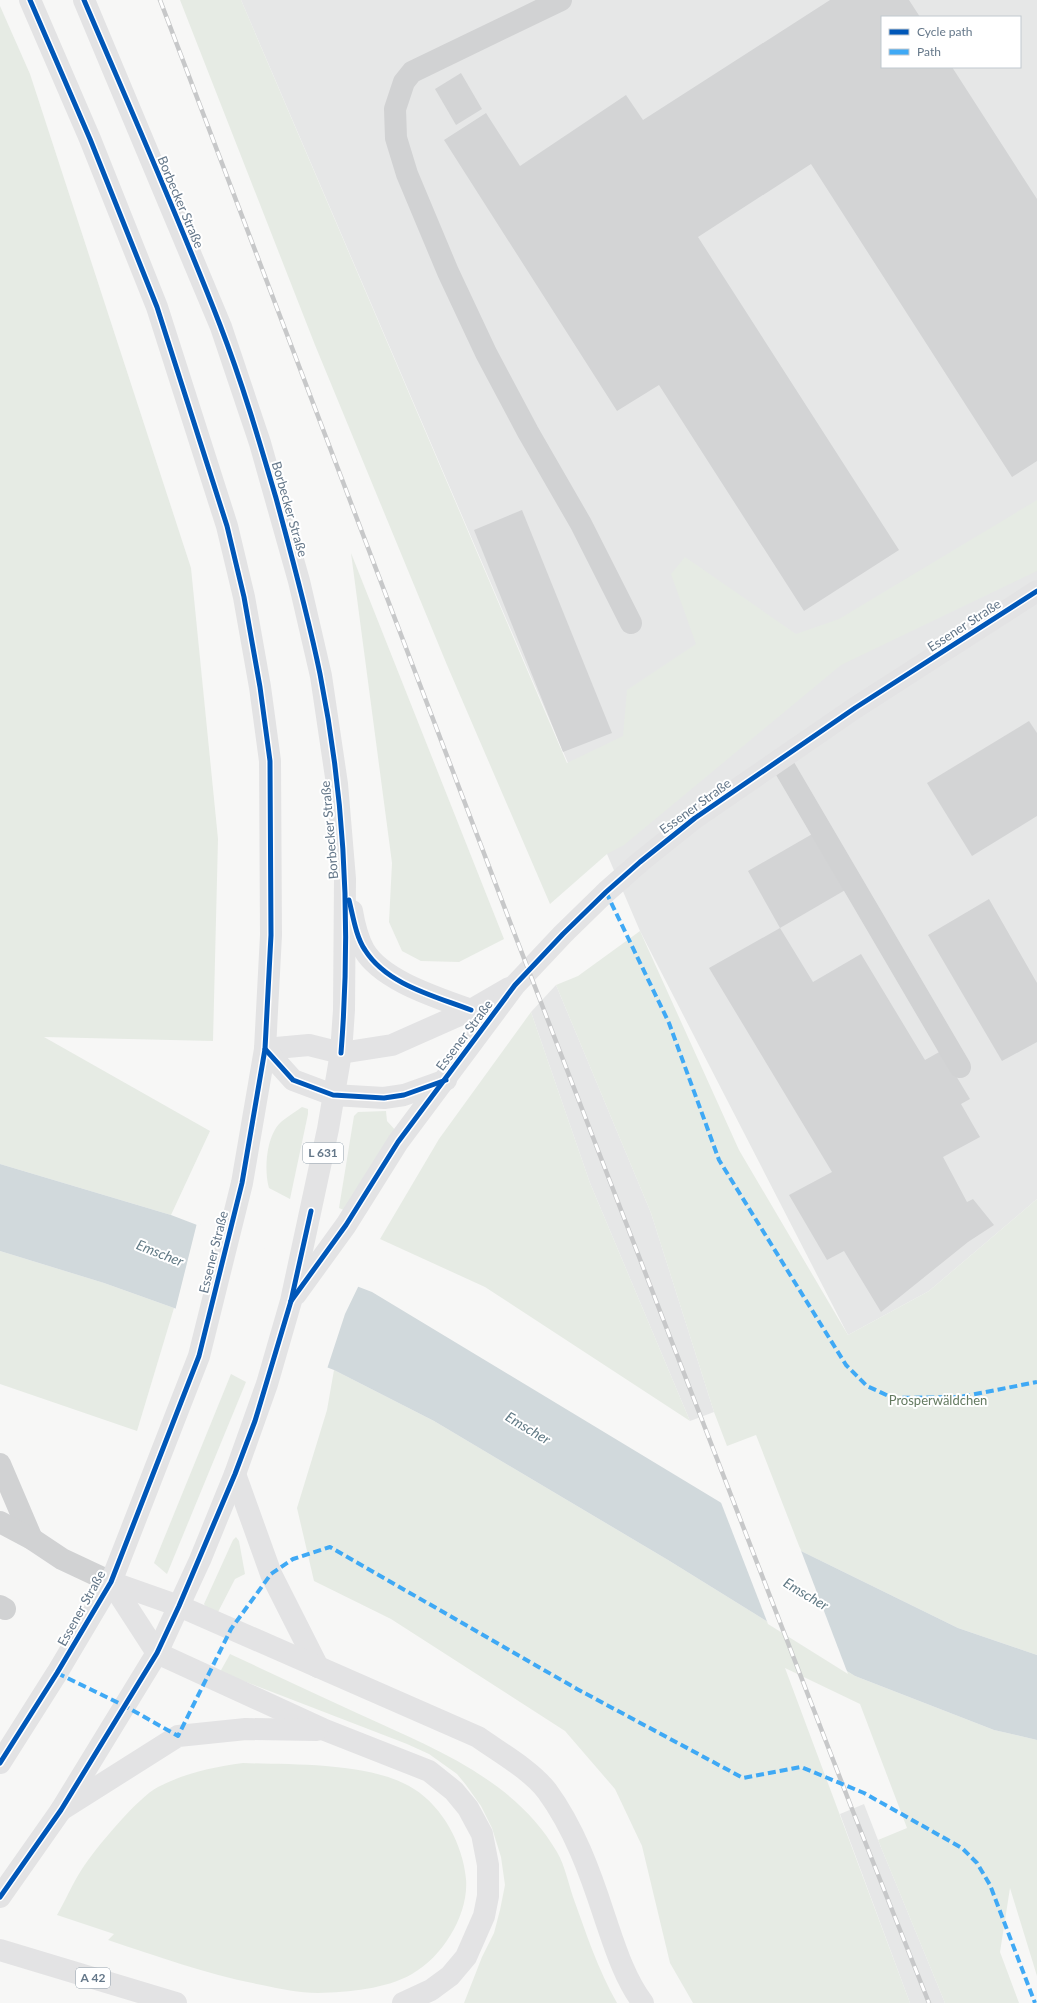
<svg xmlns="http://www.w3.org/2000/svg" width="1037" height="2003" font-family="Lato,sans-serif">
<rect width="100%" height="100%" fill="#f7f7f6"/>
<g fill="#e6e7e7" fill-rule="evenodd">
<path d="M241,0H1037V1199L929,1291L848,1335L640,931ZM882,17H1020V67H882Z"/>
<polygon points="556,985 651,1213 714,1412 690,1421 590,1183 531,1012"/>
<polygon points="864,1804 878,1840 945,2003 910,2003 840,1814"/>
</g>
<g fill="#e6ebe4">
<polygon points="180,0 241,0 567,763 623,736 627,690 696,644 671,574 685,557 796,634 839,619 1037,500 1037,571 841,665 624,845 607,854 550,904 447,665 315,345"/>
<polygon points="0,6 30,74 191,568 218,839 213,1041 44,1037 210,1131 171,1215 0,1164"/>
<polygon points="351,553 504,939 459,962 421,961 402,951 389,922 392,863"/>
<polygon points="640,931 739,1150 848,1335 929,1291 1037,1199 1037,1655 958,1628 801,1551 756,1435 727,1446 714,1412 651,1213 556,985 578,976"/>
<polygon points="531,1012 590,1183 690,1421 485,1287 380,1239 439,1139"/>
<path d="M302,1107L308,1109V1114L290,1199L269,1188C264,1169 266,1136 281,1122C287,1117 295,1112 302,1107Z"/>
<polygon points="386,1111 387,1121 396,1131 346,1211 339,1208 354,1116 358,1112"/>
<polygon points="0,1251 104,1283 174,1308 137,1431 0,1384"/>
<polygon points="334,1370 434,1421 668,1560 855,1676 994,1730 1037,1740 1037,1976 1010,1888 1000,1952 1019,2003 945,2003 878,1840 907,1828 860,1704 785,1668 910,2003 693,2003 670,1963 642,1846 615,1789 565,1731 391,1619 314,1581 297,1508 327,1410"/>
<polygon points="231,1374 246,1382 167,1574 154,1563"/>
<polygon points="236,1537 239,1541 245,1574 235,1579 218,1612 206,1607 204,1604 233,1540"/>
<path d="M230,1654C273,1674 316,1694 359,1714C431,1747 515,1779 557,1852C565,1866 568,1882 573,1897C586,1933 598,1970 617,2003H464L482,1957L494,1933L500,1910L505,1885L501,1857L492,1828L481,1806L466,1785L457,1774L429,1754L407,1744L220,1672Z"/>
<path d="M243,1763C293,1765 372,1762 414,1789C443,1807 463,1845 466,1879C469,1914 443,1957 412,1974C386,1989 349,1992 318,1993C299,1993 281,1989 262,1985C209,1975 159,1957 108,1940L114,1934L57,1915C66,1900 72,1884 82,1869C95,1849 137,1798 158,1787C185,1773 213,1767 243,1763Z"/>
</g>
<polygon fill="#d1d9dc" points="0,1164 171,1215 372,1292 801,1551 958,1628 1037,1655 1037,1740 994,1730 855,1676 668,1560 434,1421 334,1370 174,1308 104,1283 0,1251"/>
<g fill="#f7f7f6">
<polygon points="197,1223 359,1285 345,1314 327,1369 175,1311"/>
<polygon points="720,1500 800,1548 848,1674 768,1624"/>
</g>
<g fill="#d3d4d5">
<polygon points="830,0 909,0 920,17 882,17 882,67 952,67 1037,199 1037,461 1012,477 811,164 698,237 899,550 804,611 659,385 617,411 444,140 486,113 520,166 626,95 643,120"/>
<polygon points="461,73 482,109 456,125 435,89"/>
<polygon points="522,510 612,733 563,752 474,530"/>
<polygon points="1029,721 1037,733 1037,816 972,856 927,783"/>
<polygon points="814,833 847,889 780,928 748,871"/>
<polygon points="989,899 1037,983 1037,1042 1002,1061 928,935"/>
<polygon points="780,928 813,982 861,954 925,1060 941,1051 970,1099 961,1104 980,1137 943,1157 967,1202 973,1199 994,1225 968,1242 881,1312 844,1251 827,1260 789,1195 832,1172 709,968"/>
</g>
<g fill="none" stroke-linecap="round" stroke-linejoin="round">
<g stroke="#d1d2d3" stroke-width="22">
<polyline points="561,0 412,72 404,82 395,109 396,138 407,174 448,272 486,353 528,432 581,524 631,623"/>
<polyline points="780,760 960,1067"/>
<polyline points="0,1464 32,1539"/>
<polyline points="0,1522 32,1539 62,1559 111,1582"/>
<polyline points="0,1606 5,1609"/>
</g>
<g stroke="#e3e3e4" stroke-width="22">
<path d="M352,911C354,923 358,939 364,950C382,981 439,998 471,1010"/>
<polyline points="265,1049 309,1045 341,1053 392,1045 471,1010 509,988"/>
<polyline points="265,1049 293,1080 333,1095 384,1098 404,1095 446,1080"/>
<polyline points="296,1294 346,1225 398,1142 515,985 563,934 606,892 640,862 695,818 855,708 1037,591"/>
<polyline points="0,1763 57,1673 111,1582 199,1356 242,1183 265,1049 271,935 270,761 260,687 244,597 227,526 157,307 90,139 30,0"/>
<polyline points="0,1897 61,1810 157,1653 200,1560 235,1474 267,1384 291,1301 328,1129 341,1053 344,1010 345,879 337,784 321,676 299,581 260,443 221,327 84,0"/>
</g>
<g stroke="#e3e3e4" stroke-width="22">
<polyline points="235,1474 271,1574 318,1667"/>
<path d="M111,1582L179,1606L478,1737C499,1752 531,1770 547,1791C574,1828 590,1872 604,1915C614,1944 624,1978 643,2003"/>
<polyline points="111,1582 157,1653 325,1730 429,1771 454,1791 468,1808 482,1834 488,1865 488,1896 484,1916 466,1957 450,1976 431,1990 403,2003"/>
<polyline points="61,1810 178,1736 246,1729 317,1730"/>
<polyline points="0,1950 176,2003"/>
</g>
<g stroke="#c7c8c9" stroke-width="4.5">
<polyline id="rail" points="160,0 515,935 852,1809 929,2003"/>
</g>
<use href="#rail" stroke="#fff" stroke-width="3" stroke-dasharray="9" stroke-linecap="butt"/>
<g stroke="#3fa9f5" stroke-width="4" stroke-dasharray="8 4" stroke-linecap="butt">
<polyline points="606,892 669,1023 719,1160 846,1365 867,1386 893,1398 960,1397 1037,1382"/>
<polyline points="57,1673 125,1706 178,1736 231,1629 271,1574 293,1559 330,1547 577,1689 743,1778 801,1767 864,1793 962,1848 977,1863 990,1885 1035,2003"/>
</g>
<g stroke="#fff" stroke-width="8">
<g id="cycleway">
<path d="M84,0C130,108 178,216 220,325C242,382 259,440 276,498C292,557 308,615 320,674C345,799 351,927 341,1053"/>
<path d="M349,900C353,916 356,937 365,950C387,985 435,996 471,1010"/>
<polyline points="265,1049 293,1080 333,1095 384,1098 404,1095 446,1080"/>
<polyline points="291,1301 346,1225 398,1142 515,985 563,934 606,892 640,862 695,818 855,708 1037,591"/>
<polyline points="0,1763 57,1673 111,1582 199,1356 242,1183 265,1049 271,935 270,761 260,687 244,597 227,526 157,307 90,139 30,0"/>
<polyline points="0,1897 61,1810 157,1653 179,1606 235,1474 255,1421 291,1301 311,1211"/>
</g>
</g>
<use href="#cycleway" stroke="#0057b8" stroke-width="5"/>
</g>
<g text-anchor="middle" stroke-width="4" stroke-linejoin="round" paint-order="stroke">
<g fill="#fff" stroke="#92a0ac" stroke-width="1">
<rect x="303" y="1143" width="40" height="20" rx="3"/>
<rect x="76" y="1968" width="34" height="20" rx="3"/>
</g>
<g font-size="12" font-weight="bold" fill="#647789">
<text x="323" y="1157">L 631</text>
<text x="93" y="1982">A 42</text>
</g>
<g font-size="13" fill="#647789" stroke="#fff">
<text transform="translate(181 202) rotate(67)" y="5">Borbecker Straße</text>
<text transform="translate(290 509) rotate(74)" y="5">Borbecker Straße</text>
<text transform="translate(964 625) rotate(-33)" y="5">Essener Straße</text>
<text transform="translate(695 806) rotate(-36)" y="5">Essener Straße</text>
<text transform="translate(329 830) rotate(-95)" y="5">Borbecker Straße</text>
<text transform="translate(464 1035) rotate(-53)" y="5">Essener Straße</text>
<text transform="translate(213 1252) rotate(-76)" y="5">Essener Straße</text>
<text transform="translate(81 1608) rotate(-61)" y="5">Essener Straße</text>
</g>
<g font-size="13" fill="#647a60" stroke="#fff">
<text x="938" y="1405">Prosperwäldchen</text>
</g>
<g font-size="14" font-style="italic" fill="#607984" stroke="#fff">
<text transform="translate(160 1253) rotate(22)" y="5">Emscher</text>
<text transform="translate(528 1428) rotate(31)" y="5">Emscher</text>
<text transform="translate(806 1594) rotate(31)" y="5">Emscher</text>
</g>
</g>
<rect x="881" y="16" width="140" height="52" fill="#ffffff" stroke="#c1c9d0"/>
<rect x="889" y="29" width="20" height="6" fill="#0057b8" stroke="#c1c9d0"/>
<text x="917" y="36" font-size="12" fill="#647789">Cycle path</text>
<rect x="889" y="49" width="20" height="6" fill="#3fa9f5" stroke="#c1c9d0"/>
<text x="917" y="56" font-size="12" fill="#647789">Path</text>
</svg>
